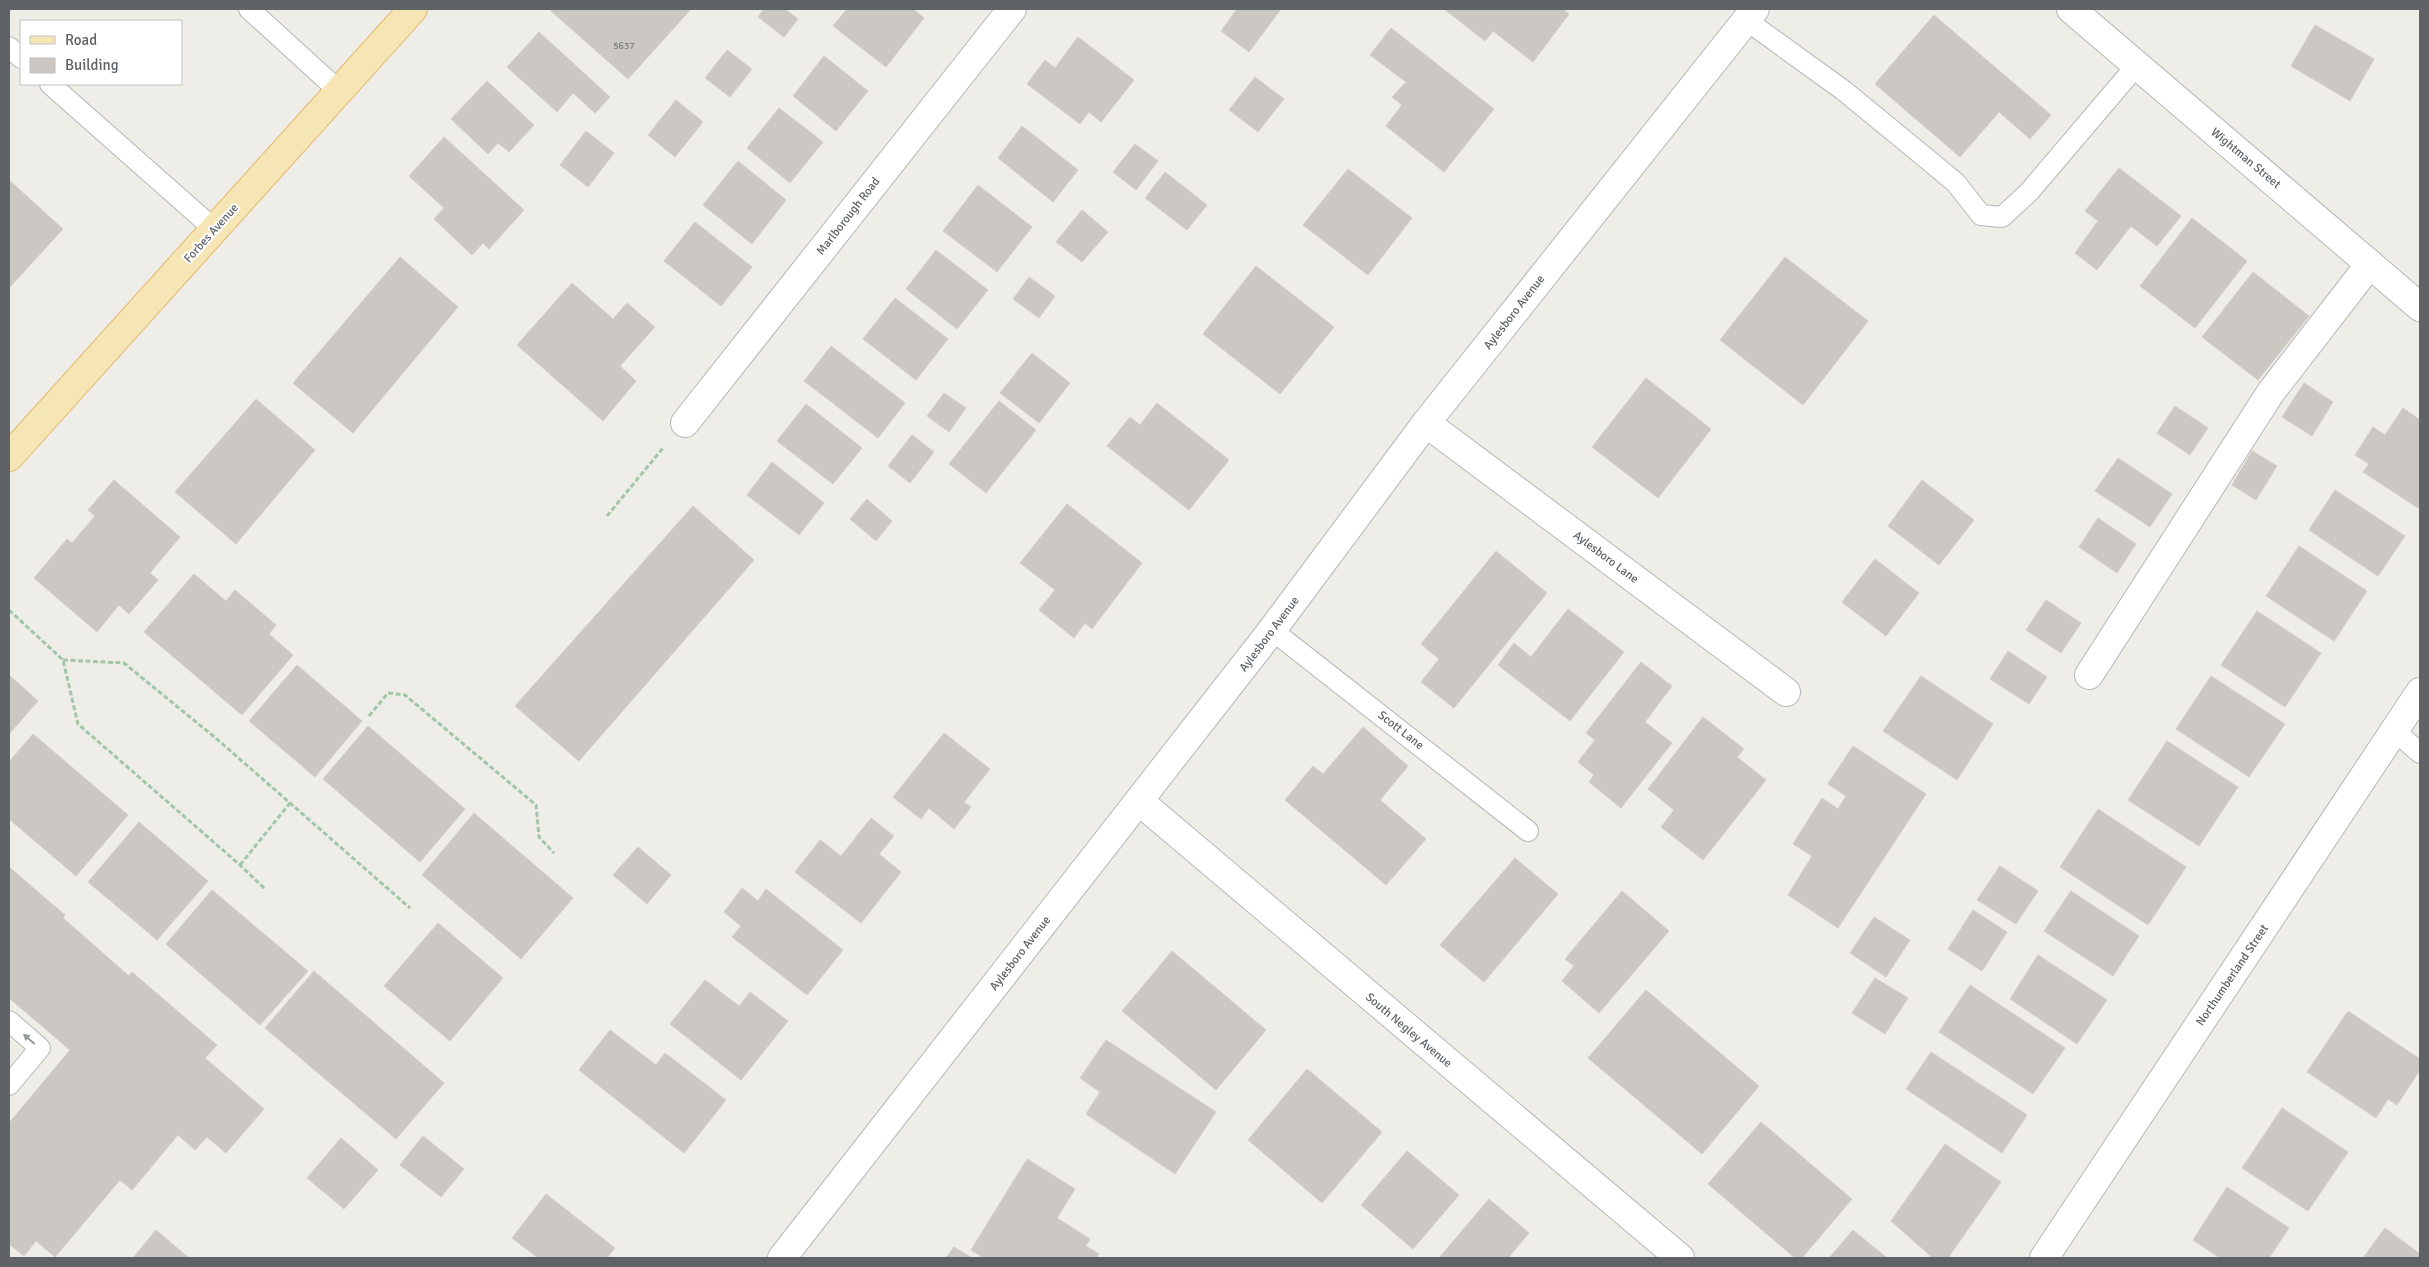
<svg xmlns="http://www.w3.org/2000/svg" width="2429" height="1267" font-family="Signika,sans-serif">
<rect width="100%" height="100%" fill="#efede7"/>
<g fill="#cbc8c4" stroke="#d3cec6">
<polygon points="553,9 691,9 628,79 551,11"/>
<polygon points="764,9 785,9 798,19 784,37 758,17"/>
<polygon points="847,9 913,9 924,18 886,67 833,26"/>
<polygon points="1237,9 1281,9 1249,52 1221,31"/>
<polygon points="1444,9 1563,9 1569,14 1533,62 1493,31 1485,41"/>
<polygon points="1934,15 2051,115 2030,139 1999,112 1960,157 1875,84"/>
<polygon points="2315,25 2374,59 2350,101 2291,66"/>
<polygon points="1391,28 1494,109 1444,172 1386,126 1402,105 1392,97 1406,82 1370,55"/>
<polygon points="539,32 610,97 595,113 573,93 557,112 507,67"/>
<polygon points="1078,37 1134,80 1101,122 1089,112 1080,124 1027,84 1045,60 1055,68"/>
<polygon points="727,50 752,69 730,97 705,78"/>
<polygon points="824,56 868,91 836,131 793,96"/>
<polygon points="1255,77 1284,99 1258,132 1229,110"/>
<polygon points="487,81 534,125 509,152 498,143 488,154 451,119"/>
<polygon points="676,100 703,122 675,157 648,135"/>
<polygon points="779,108 823,142 790,183 747,148"/>
<polygon points="1022,126 1078,170 1053,202 998,158"/>
<polygon points="586,131 614,153 588,187 560,165"/>
<polygon points="444,137 524,210 489,249 483,243 472,255 434,219 444,208 409,176"/>
<polygon points="1135,144 1158,161 1136,190 1113,172"/>
<polygon points="738,161 786,200 752,244 703,205"/>
<polygon points="2119,168 2181,216 2157,246 2131,226 2097,270 2075,253 2098,221 2085,211"/>
<polygon points="1348,169 1412,218 1368,275 1303,225"/>
<polygon points="1165,172 1207,205 1187,230 1145,198"/>
<polygon points="9,180 63,229 9,288"/>
<polygon points="978,185 1032,227 997,272 943,231"/>
<polygon points="1082,210 1108,232 1082,262 1056,242"/>
<polygon points="2192,218 2247,261 2195,328 2140,286"/>
<polygon points="695,222 752,267 721,306 664,261"/>
<polygon points="936,250 988,290 957,329 906,289"/>
<polygon points="400,257 458,307 353,433 293,383"/>
<polygon points="1785,257 1868,321 1803,405 1720,340"/>
<polygon points="1256,266 1334,327 1280,394 1203,334"/>
<polygon points="2253,272 2309,316 2258,380 2202,337"/>
<polygon points="1029,277 1055,296 1039,318 1013,299"/>
<polygon points="572,283 613,319 627,303 655,327 620,366 636,381 603,421 517,345"/>
<polygon points="895,298 948,339 916,380 863,339"/>
<polygon points="831,346 905,403 878,438 804,381"/>
<polygon points="1032,353 1070,383 1039,423 1000,393"/>
<polygon points="1646,378 1711,429 1658,498 1592,447"/>
<polygon points="2304,383 2333,402 2312,436 2282,417"/>
<polygon points="944,393 966,408 949,432 927,416"/>
<polygon points="256,399 315,450 236,544 175,492"/>
<polygon points="999,401 1036,430 986,493 949,464"/>
<polygon points="1157,403 1229,460 1189,510 1107,446 1130,417 1140,425"/>
<polygon points="806,404 862,448 833,484 777,441"/>
<polygon points="2175,406 2208,428 2190,455 2157,433"/>
<polygon points="2403,408 2420,420 2420,504 2418,508 2363,472 2369,464 2355,455 2373,427 2385,435"/>
<polygon points="912,435 934,452 910,483 888,466"/>
<polygon points="2252,451 2277,466 2256,500 2232,485"/>
<polygon points="2118,458 2172,494 2150,527 2095,491"/>
<polygon points="772,462 824,503 799,535 747,495"/>
<polygon points="114,480 180,537 150,573 158,580 129,614 119,605 97,632 34,578 67,539 72,543 95,516 88,510"/>
<polygon points="1922,480 1974,520 1939,565 1888,526"/>
<polygon points="2335,490 2405,536 2378,576 2309,530"/>
<polygon points="867,499 892,521 876,541 850,519"/>
<polygon points="1067,504 1142,563 1092,629 1085,623 1074,638 1039,610 1055,590 1020,563"/>
<polygon points="693,506 754,560 579,761 515,706"/>
<polygon points="2098,518 2136,544 2117,573 2079,547"/>
<polygon points="2299,546 2367,591 2334,641 2266,596"/>
<polygon points="1496,551 1547,593 1454,708 1421,682 1439,659 1421,644"/>
<polygon points="1875,559 1919,593 1886,636 1842,602"/>
<polygon points="194,574 226,601 235,590 276,625 269,634 293,655 242,715 144,632"/>
<polygon points="2046,600 2081,623 2061,653 2026,630"/>
<polygon points="1568,609 1624,652 1570,721 1498,665 1514,643 1531,657"/>
<polygon points="2257,611 2321,653 2285,707 2221,665"/>
<polygon points="2008,651 2047,677 2029,704 1990,679"/>
<polygon points="1641,662 1672,686 1645,722 1672,743 1621,808 1589,782 1594,775 1578,762 1595,740 1586,733"/>
<polygon points="297,665 362,721 315,777 249,721"/>
<polygon points="9,675 38,701 9,734"/>
<polygon points="1921,676 1993,724 1957,780 1883,731"/>
<polygon points="2211,676 2285,724 2249,777 2176,729"/>
<polygon points="1703,717 1744,749 1737,757 1766,780 1703,860 1661,827 1674,810 1648,789"/>
<polygon points="368,726 465,809 420,862 323,779"/>
<polygon points="1363,727 1408,766 1380,800 1426,839 1386,885 1285,800 1313,766 1323,774"/>
<polygon points="944,733 990,769 964,802 971,807 954,829 929,808 921,819 893,797"/>
<polygon points="33,734 128,815 76,876 9,819 9,762"/>
<polygon points="2167,741 2238,787 2199,846 2128,800"/>
<polygon points="1853,746 1926,794 1838,928 1788,895 1812,856 1793,844 1822,798 1838,809 1846,796 1828,784"/>
<polygon points="2098,809 2186,867 2148,925 2060,867"/>
<polygon points="474,813 573,898 521,959 422,875"/>
<polygon points="871,818 894,836 879,854 901,872 861,923 795,872 820,840 841,856"/>
<polygon points="139,822 208,881 157,940 88,882"/>
<polygon points="638,847 671,875 647,904 613,875"/>
<polygon points="1515,858 1558,894 1484,982 1440,945"/>
<polygon points="2000,866 2038,891 2016,924 1977,900"/>
<polygon points="9,867 65,915 63,918 129,976 132,972 217,1045 205,1058 264,1109 226,1153 207,1137 195,1150 178,1135 132,1190 120,1180 55,1257 36,1241 24,1256 9,1244 9,1123 70,1050 9,998"/>
<polygon points="742,888 758,901 766,889 843,950 807,995 732,937 741,926 724,912"/>
<polygon points="212,890 308,971 260,1025 166,944"/>
<polygon points="1622,891 1669,931 1599,1013 1562,981 1574,966 1565,959"/>
<polygon points="2071,891 2139,936 2113,976 2044,931"/>
<polygon points="1973,910 2007,932 1982,971 1948,949"/>
<polygon points="1874,917 1910,940 1886,977 1850,953"/>
<polygon points="438,923 503,978 450,1041 384,986"/>
<polygon points="1172,951 1266,1030 1216,1090 1122,1011"/>
<polygon points="2038,955 2107,1000 2077,1044 2010,999"/>
<polygon points="314,971 444,1083 396,1139 265,1028"/>
<polygon points="1875,978 1908,998 1885,1034 1852,1013"/>
<polygon points="705,980 739,1006 750,992 788,1021 741,1080 670,1024"/>
<polygon points="1970,985 2065,1048 2033,1094 1939,1032"/>
<polygon points="1646,990 1759,1086 1702,1154 1588,1058"/>
<polygon points="2348,1011 2420,1059 2420,1070 2397,1105 2388,1099 2376,1118 2307,1072"/>
<polygon points="610,1030 656,1065 665,1053 726,1100 684,1153 579,1070"/>
<polygon points="1106,1040 1216,1112 1175,1174 1086,1114 1100,1092 1080,1078"/>
<polygon points="1931,1052 2027,1115 2002,1153 1906,1089"/>
<polygon points="1307,1069 1382,1132 1322,1203 1248,1140"/>
<polygon points="2282,1108 2348,1152 2308,1211 2242,1168"/>
<polygon points="1761,1122 1852,1199 1802,1258 1795,1258 1708,1184"/>
<polygon points="423,1136 464,1169 441,1197 400,1165"/>
<polygon points="341,1138 378,1170 344,1209 307,1178"/>
<polygon points="1945,1144 2001,1182 1948,1258 1933,1258 1891,1221"/>
<polygon points="1407,1151 1459,1195 1413,1249 1361,1205"/>
<polygon points="1027,1159 1075,1189 1057,1218 1090,1239 1086,1246 1099,1254 1096,1258 984,1258 971,1250"/>
<polygon points="2227,1187 2289,1228 2269,1258 2220,1258 2193,1240"/>
<polygon points="546,1194 615,1248 607,1258 538,1258 512,1238"/>
<polygon points="1489,1199 1529,1233 1508,1258 1439,1258"/>
<polygon points="2385,1228 2420,1254 2420,1258 2363,1258"/>
<polygon points="156,1230 189,1258 133,1258"/>
<polygon points="1853,1230 1887,1258 1829,1258"/>
<polygon points="954,1247 972,1258 946,1258"/>
</g>
<g fill="none" stroke-linecap="round" stroke-linejoin="round">
<g stroke="#b4b7ba" stroke-width="22">
<g id="lane">
<polyline points="249,9 339,91"/>
<polyline points="1746,20 1843,90 1904,140 1956,183 1981,215 2002,217 2029,192 2137,65"/>
<polyline points="9,47 21,58"/>
<polyline points="50,84 214,229"/>
<polyline points="1272,630 1528,831"/>
<polyline points="2395,731 2420,753"/>
<polyline points="9,1021 40,1048 9,1085"/>
</g>
</g>
<g stroke="#b4b7ba" stroke-width="30">
<g id="street">
<polyline points="2071,9 2420,307"/>
<polyline points="685,423 1012,9"/>
<polyline points="1426,423 1786,692"/>
<polyline points="2089,675 2271,392 2370,264"/>
<polyline points="1139,801 1680,1258"/>
<polyline points="782,1258 1272,630 1426,423 1755,9"/>
</g>
</g>
<g stroke="#b3b7ba" stroke-width="30">
<polyline id="secondary" points="2044,1258 2420,692"/>
</g>
<g stroke="#e3b76c" stroke-width="30">
<polyline id="primary" points="9,457 413,9"/>
</g>
<g stroke="#a2c6a9" stroke-width="3" stroke-dasharray="5 2.5" stroke-linecap="butt">
<polyline points="607,516 663,448"/>
<polyline points="9,610 63,660 78,724 240,865 266,890"/>
<polyline points="63,660 124,663 218,740 410,908"/>
<polyline points="369,716 388,693 405,695 536,805 539,837 554,853"/>
<polyline points="240,865 290,803"/>
</g>
<use href="#lane" stroke="#fff" stroke-width="20"/>
<use href="#street" stroke="#fff" stroke-width="28"/>
<use href="#secondary" stroke="#fff" stroke-width="28"/>
<use href="#primary" stroke="#f7e6b5" stroke-width="28"/>
</g>
<defs><path id="oneway-solid" d="M-6-.8H1V-3.2L6.5 0L1 3.2V.8H-6Z" transform="scale(1.25)"/></defs>
<use fill="#979a9c" href="#oneway-solid" transform="translate(29 1039) rotate(-139)"/>
<g text-anchor="middle" stroke-width="4" stroke-linejoin="round" paint-order="stroke">
<g font-size="10" fill="#7a7c7e">
<text x="624" y="49">5637</text>
</g>
<g font-size="12" fill="#5f6366" stroke="#fff">
<text transform="translate(2246 158) rotate(40)" y="4">Wightman Street</text>
<text transform="translate(848 216) rotate(-52)" y="4">Marlborough Road</text>
<text transform="translate(211 233) rotate(-48)" y="4">Forbes Avenue</text>
<text transform="translate(1514 312) rotate(-52)" y="4">Aylesboro Avenue</text>
<text transform="translate(1606 557) rotate(37)" y="4">Aylesboro Lane</text>
<text transform="translate(1269 634) rotate(-53)" y="4">Aylesboro Avenue</text>
<text transform="translate(1401 730) rotate(38)" y="4">Scott Lane</text>
<text transform="translate(1020 953) rotate(-52)" y="4">Aylesboro Avenue</text>
<text transform="translate(2232 975) rotate(-56)" y="4">Northumberland Street</text>
<text transform="translate(1409 1030) rotate(40)" y="4">South Negley Avenue</text>
</g>
</g>
<rect width="2429" height="1267" fill="none" stroke="#5f6366" stroke-width="20"/>
<rect x="20" y="20" width="162" height="65" fill="#ffffff" stroke="#bfc1c2"/>
<rect x="30" y="36" width="25" height="8" fill="#f7e6b5" stroke="#bfc1c2"/>
<text x="65" y="45" font-size="15" fill="#5f6366">Road</text>
<rect x="30" y="58" width="25" height="15" fill="#cbc8c4" stroke="#bfc1c2"/>
<text x="65" y="70" font-size="15" fill="#5f6366">Building</text>
</svg>
